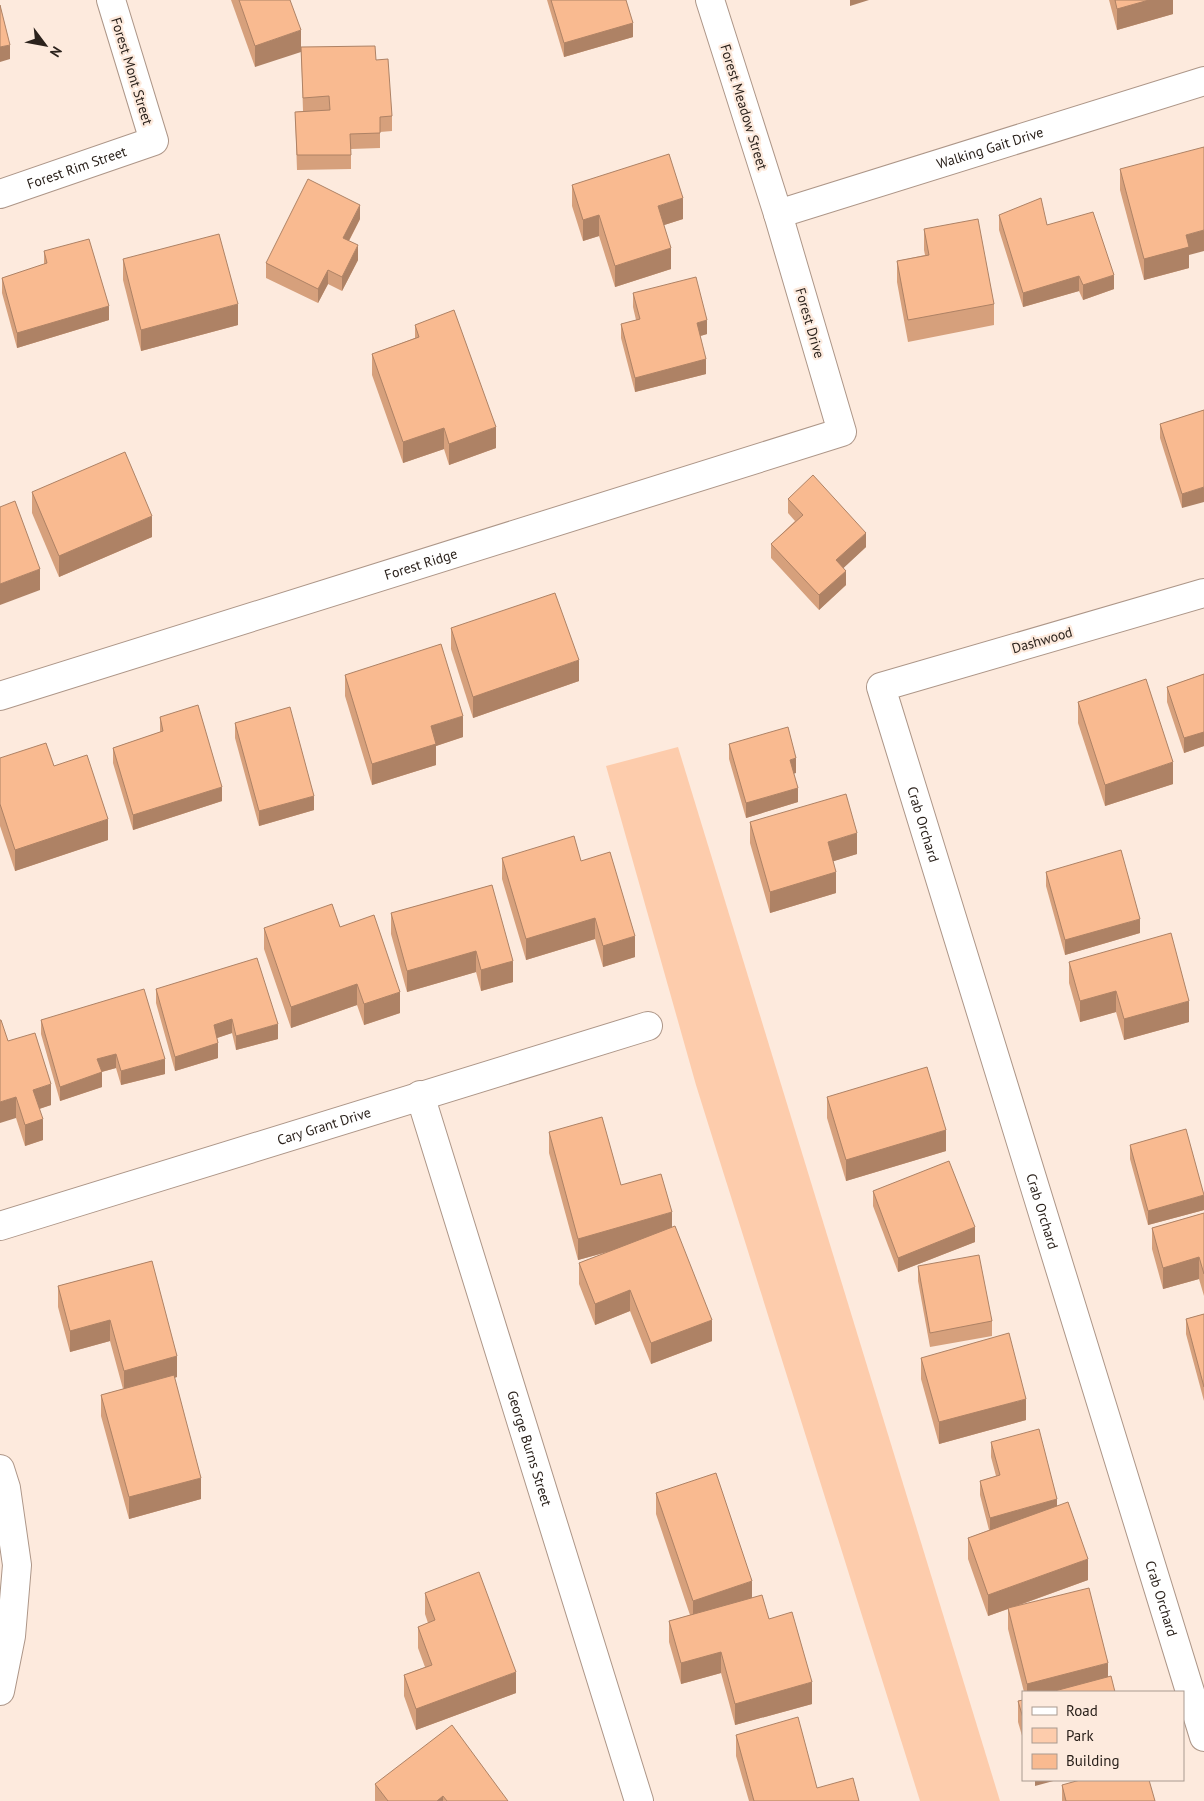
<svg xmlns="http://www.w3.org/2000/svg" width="1204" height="1801" font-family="'PT Sans',sans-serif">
<rect width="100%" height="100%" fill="#fdeadd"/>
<polygon fill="#fdccac" points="678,747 1000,1801 920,1801 696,1085 606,766"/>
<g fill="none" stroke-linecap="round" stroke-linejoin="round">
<g stroke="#ad9688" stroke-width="30">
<g id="minor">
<path id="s1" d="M0,194L154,141L111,0"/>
<path id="s2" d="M778,214L1204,81"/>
<path id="s3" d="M1204,593L881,687L1204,1737"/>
<path id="s4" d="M0,696L842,432L778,214L710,0"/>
<path id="s5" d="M420,1095L639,1801"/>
<path id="s6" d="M0,1226L648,1026"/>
<polyline points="0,1469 6,1488 17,1565 11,1636 0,1691"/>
</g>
</g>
<use href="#minor" stroke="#fff" stroke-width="28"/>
</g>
<g fill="#d6a07c">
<polygon points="231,0 290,0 255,67"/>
<polygon points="547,0 626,0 633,37 564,57"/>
<polygon points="1109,0 1173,0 1173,14 1117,30"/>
<polygon points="301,47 376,60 392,116 392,131 380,132 380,148 351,149 351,169 297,170 295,112 303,111"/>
<polygon points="1120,169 1189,255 1189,268 1144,280 1120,190"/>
<polygon points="572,185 683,219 664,225 671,269 615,287 599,236 583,241 572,206"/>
<polygon points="999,215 1047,225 1114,289 1083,300 1079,291 1023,307 999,230"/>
<polygon points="360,219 349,241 358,260 342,291 328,284 318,303 266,278 266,263"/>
<polygon points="924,229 994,304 994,325 908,342 897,282 897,261 925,255 924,250"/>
<polygon points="44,251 109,320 17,348 2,293 2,278 44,265"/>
<polygon points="123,259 238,325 141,351 123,280"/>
<polygon points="633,293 707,334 700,336 706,374 635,392 621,338 621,324 636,320 633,307"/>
<polygon points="415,325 496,448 449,465 444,449 403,463 372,375 372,354 415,338"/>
<polygon points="1204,410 1182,508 1160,438 1160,424"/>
<polygon points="32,492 152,537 59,577 32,513"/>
<polygon points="788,499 866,547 843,568 846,585 819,610 771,558 771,544 795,521 788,513"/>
<polygon points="451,628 579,681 473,718 451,649"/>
<polygon points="1204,674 1204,746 1184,753 1167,702 1167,687"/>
<polygon points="345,675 463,737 436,746 436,765 372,785 345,696"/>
<polygon points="1078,702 1173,784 1105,806 1078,723"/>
<polygon points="160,717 222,801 133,830 113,763 113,748 160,732"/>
<polygon points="235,723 314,810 259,826 235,738"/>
<polygon points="729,744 796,773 793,773 798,802 746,818 729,759"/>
<polygon points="0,758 54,766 108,840 15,871 0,826"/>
<polygon points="750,822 857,854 833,861 836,893 770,913 750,843"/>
<polygon points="502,858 581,861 635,957 603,967 595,939 526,960 502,879"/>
<polygon points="1046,872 1140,933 1065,955 1046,886"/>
<polygon points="492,885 513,982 481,991 476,972 407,992 391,934 391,913"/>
<polygon points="340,927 400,1013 364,1025 357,1005 291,1028 264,949 264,928"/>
<polygon points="1069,962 1189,1022 1124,1040 1116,1012 1080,1022 1069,983"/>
<polygon points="156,989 278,1039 236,1050 232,1033 217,1038 218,1058 175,1071 156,1003"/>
<polygon points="41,1020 165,1074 121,1085 116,1068 102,1072 102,1087 60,1101 41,1034"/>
<polygon points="8,1041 51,1105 39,1109 43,1140 25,1146 16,1118"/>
<polygon points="827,1097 946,1151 846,1181 827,1118"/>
<polygon points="549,1132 621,1185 672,1227 712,1341 651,1364 630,1311 595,1325 579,1284 579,1263 611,1251 578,1260 549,1153"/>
<polygon points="1130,1145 1204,1210 1148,1225 1130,1159"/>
<polygon points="873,1191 975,1242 898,1272 873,1206"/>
<polygon points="1204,1213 1204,1296 1199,1279 1163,1289 1152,1249 1152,1228"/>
<polygon points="152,1261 177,1377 174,1378 201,1499 129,1519 101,1416 101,1395 123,1389 110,1341 70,1352 58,1307 58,1286"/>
<polygon points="918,1266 992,1321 992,1336 930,1347 918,1281"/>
<polygon points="1204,1314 1204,1401 1186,1334 1186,1319"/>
<polygon points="921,1358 1026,1420 939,1444 921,1379"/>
<polygon points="991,1442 1057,1505 1088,1580 1017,1606 1108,1677 1115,1692 1024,1692 1008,1629 1008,1609 988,1616 968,1559 968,1538 989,1530 980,1495 980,1481 996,1476 991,1457"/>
<polygon points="656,1493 752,1598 769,1619 812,1704 735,1725 721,1673 681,1684 669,1642 669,1621 690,1615 656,1514"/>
<polygon points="425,1593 516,1693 416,1730 404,1696 404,1675 425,1667 418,1648 418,1627 428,1623 425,1614"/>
<polygon points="1023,1700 1023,1739 1018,1722 1018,1701"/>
<polygon points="736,1735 817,1788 859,1801 749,1801 736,1756"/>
<polygon points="375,1784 508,1801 375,1801"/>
<polygon points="1062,1785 1155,1801 1062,1801"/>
</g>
<g fill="#ae8265">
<polygon points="850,0 869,0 850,6"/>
<polygon points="1149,0 1173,0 1173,14 1117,30 1117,9"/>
<polygon points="633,23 633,37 564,57 564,43"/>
<polygon points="301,30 301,52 255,67 255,46"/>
<polygon points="10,45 10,59 0,62 0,47"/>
<polygon points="683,198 683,219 658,227 658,206"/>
<polygon points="360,205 360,219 343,252 343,238"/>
<polygon points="599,215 599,236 583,241 583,220"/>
<polygon points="1204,230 1204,251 1189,255 1189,268 1144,280 1144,259 1186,235"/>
<polygon points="358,245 358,260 342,291 342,277"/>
<polygon points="671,248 671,269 615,287 615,266"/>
<polygon points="328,270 328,284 318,303 318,289"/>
<polygon points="1114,275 1114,289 1083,300 1083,285"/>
<polygon points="1079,276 1079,291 1023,307 1023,293"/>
<polygon points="238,304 238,325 141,351 141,330"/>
<polygon points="109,306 109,320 17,348 17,333"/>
<polygon points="707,320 707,334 697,337 697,323"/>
<polygon points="706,359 706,374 635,392 635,378"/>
<polygon points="496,427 496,448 449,465 449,444"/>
<polygon points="444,428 444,449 403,463 403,442"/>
<polygon points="1204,487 1204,502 1182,508 1182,494"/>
<polygon points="152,516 152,537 59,577 59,556"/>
<polygon points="866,533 866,547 836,575 836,560"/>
<polygon points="40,569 40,590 0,605 0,584"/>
<polygon points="846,571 846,585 819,610 819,595"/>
<polygon points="579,660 579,681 473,718 473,697"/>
<polygon points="463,716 463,737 436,746 436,765 372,785 372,764 431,726"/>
<polygon points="1204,732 1204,746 1184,753 1184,738"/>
<polygon points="796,758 796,773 790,775 790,760"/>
<polygon points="1173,762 1173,784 1105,806 1105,785"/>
<polygon points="222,787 222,801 133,830 133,815"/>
<polygon points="798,788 798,802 746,818 746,803"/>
<polygon points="314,796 314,810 259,826 259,811"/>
<polygon points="108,819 108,840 15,871 15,850"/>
<polygon points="857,833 857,854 828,863 828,842"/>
<polygon points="836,872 836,893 770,913 770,892"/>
<polygon points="595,918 595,939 526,960 526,939"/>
<polygon points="1140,919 1140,933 1065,955 1065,940"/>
<polygon points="635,936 635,957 603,967 603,946"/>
<polygon points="476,951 476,972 407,992 407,971"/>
<polygon points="513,961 513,982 481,991 481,970"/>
<polygon points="357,984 357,1005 291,1028 291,1007"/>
<polygon points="1116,991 1116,1012 1080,1022 1080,1001"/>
<polygon points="400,992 400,1013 364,1025 364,1004"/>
<polygon points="1189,1001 1189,1022 1124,1040 1124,1019"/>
<polygon points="232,1019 232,1033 214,1039 214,1025"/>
<polygon points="278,1024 278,1039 236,1050 236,1036"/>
<polygon points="218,1043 218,1058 175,1071 175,1057"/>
<polygon points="116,1054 116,1068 97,1073 97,1059"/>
<polygon points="165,1059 165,1074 121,1085 121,1071"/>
<polygon points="102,1072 102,1087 60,1101 60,1087"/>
<polygon points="51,1084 51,1105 33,1111 33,1090"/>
<polygon points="16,1097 16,1118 0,1123 0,1102"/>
<polygon points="43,1119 43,1140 25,1146 25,1125"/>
<polygon points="946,1130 946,1151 846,1181 846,1160"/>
<polygon points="1204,1195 1204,1210 1148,1225 1148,1211"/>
<polygon points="672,1212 672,1234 578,1260 578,1239"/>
<polygon points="975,1227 975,1242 898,1272 898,1258"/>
<polygon points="1199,1257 1199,1279 1163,1289 1163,1268"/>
<polygon points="630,1290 630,1311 595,1325 595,1304"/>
<polygon points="110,1320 110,1341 70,1352 70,1331"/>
<polygon points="712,1320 712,1341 651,1364 651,1343"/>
<polygon points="177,1356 177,1377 124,1392 124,1371"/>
<polygon points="1026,1399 1026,1420 939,1444 939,1422"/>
<polygon points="201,1478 201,1499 129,1519 129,1497"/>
<polygon points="1057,1499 1057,1513 990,1532 990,1518"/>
<polygon points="1088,1559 1088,1580 988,1616 988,1595"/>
<polygon points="752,1581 752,1602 693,1622 693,1601"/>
<polygon points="721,1652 721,1673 681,1684 681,1663"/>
<polygon points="1108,1663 1108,1684 1077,1692 1027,1692 1027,1684"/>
<polygon points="516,1672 516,1693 416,1730 416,1709"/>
<polygon points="812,1682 812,1704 735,1725 735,1704"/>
<polygon points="1035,1780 1057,1780 1035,1786"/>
<polygon points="443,1796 443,1801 437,1801"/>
</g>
<g fill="#f9ba90" stroke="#ae8265">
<polygon points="239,0 290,0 301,30 255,46"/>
<polygon points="551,0 626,0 633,23 564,43"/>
<polygon points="1115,0 1149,0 1117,9"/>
<polygon points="0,5 10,45 0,47"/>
<polygon points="375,46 376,60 388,59 392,116 380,117 380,133 350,134 351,155 297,155 295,112 330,110 329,96 303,98 301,47"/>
<polygon points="1204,147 1204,230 1186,235 1189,247 1144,259 1120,169"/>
<polygon points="669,154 683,198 658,206 671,248 615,266 599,215 583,220 572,185"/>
<polygon points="308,179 360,205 343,238 358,245 342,277 328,270 318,289 266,263"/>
<polygon points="1041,198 1047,225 1093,212 1114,275 1083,285 1079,276 1023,293 999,215"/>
<polygon points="978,219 994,304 908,320 897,261 929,255 924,229"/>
<polygon points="219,234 238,304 141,330 123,259"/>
<polygon points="89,239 109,306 17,333 2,278 47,263 44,251"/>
<polygon points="696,277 707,320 697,323 706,359 635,378 621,324 640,319 633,293"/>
<polygon points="454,310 496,427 449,444 444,428 403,442 372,354 419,337 415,325"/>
<polygon points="1204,410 1204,487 1182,494 1160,424"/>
<polygon points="125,452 152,516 59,556 32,492"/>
<polygon points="813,475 866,533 836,560 846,571 819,595 771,544 803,515 788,499"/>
<polygon points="15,501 40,569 0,584 0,507"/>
<polygon points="555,593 579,660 473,697 451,628"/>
<polygon points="441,644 463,716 431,726 436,744 372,764 345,675"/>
<polygon points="1204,674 1204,732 1184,738 1167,687"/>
<polygon points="1146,679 1173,762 1105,785 1078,702"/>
<polygon points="198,705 222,787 133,815 113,748 163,731 160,717"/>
<polygon points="290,707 314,796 259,811 235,723"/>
<polygon points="788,727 796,758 790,760 798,788 746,803 729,744"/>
<polygon points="46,743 54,766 87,755 108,819 15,850 0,804 0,758"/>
<polygon points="846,794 857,833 828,842 836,872 770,892 750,822"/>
<polygon points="574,836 581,861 610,852 635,936 603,946 595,918 526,939 502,858"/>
<polygon points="1121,850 1140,919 1065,940 1046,872"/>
<polygon points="492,885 513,961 481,970 476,951 407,971 391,913"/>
<polygon points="332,904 340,927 374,915 400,992 364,1004 357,984 291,1007 264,928"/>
<polygon points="1171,933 1189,1001 1124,1019 1116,991 1080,1001 1069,962"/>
<polygon points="257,958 278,1024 236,1036 232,1019 214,1025 218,1043 175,1057 156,989"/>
<polygon points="144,989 165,1059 121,1071 116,1054 97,1059 102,1072 60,1087 41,1020"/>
<polygon points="0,1020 1,1020 8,1041 35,1033 51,1084 33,1090 43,1119 25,1125 16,1097 0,1102"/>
<polygon points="927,1067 946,1130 846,1160 827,1097"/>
<polygon points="602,1117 621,1185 661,1174 672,1212 578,1239 549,1132"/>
<polygon points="1186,1129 1204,1195 1148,1211 1130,1145"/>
<polygon points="949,1161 975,1227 898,1258 873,1191"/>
<polygon points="1204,1213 1204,1274 1199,1257 1163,1268 1152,1228"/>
<polygon points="675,1226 712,1320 651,1343 630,1290 595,1304 579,1263"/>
<polygon points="979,1255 992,1321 930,1333 918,1266"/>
<polygon points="152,1261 177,1356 124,1371 110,1320 70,1331 58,1286"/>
<polygon points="1204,1314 1204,1387 1186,1319"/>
<polygon points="1009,1333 1026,1399 939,1422 921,1358"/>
<polygon points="174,1375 201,1478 129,1497 101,1395"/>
<polygon points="1039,1429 1057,1499 990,1518 980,1481 1000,1475 991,1442"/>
<polygon points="716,1473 752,1581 693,1601 656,1493"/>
<polygon points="1068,1502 1088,1559 988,1595 968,1538"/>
<polygon points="479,1572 516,1672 416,1709 404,1675 432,1665 418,1627 435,1620 425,1593"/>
<polygon points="1089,1588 1108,1663 1027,1684 1008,1608"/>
<polygon points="762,1595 769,1619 792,1612 812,1682 735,1704 721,1652 681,1663 669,1621"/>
<polygon points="1111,1676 1115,1692 1051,1692"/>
<polygon points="1023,1700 1023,1718 1018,1701"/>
<polygon points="798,1717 817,1788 853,1778 859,1801 754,1801 736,1735"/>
<polygon points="452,1725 508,1801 447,1801 443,1796 437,1801 388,1801 375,1784"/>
<polygon points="1080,1780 1149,1780 1155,1801 1066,1801 1062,1785"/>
</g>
<g text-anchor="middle" stroke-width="4.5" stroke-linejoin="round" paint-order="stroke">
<g font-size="14" fill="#2b221c" stroke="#fdeadd">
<text transform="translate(132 71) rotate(73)" y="5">Forest Mont Street</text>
<text transform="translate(744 107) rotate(73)" y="5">Forest Meadow Street</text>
<text dy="5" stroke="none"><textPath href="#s2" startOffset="222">Walking Gait Drive</textPath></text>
<text dy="5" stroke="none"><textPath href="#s1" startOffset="81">Forest Rim Street</textPath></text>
<text transform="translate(810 323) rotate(74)" y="5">Forest Drive</text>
<text dy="5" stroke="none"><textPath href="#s4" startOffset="441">Forest Ridge</textPath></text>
<text transform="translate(1042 640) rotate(-16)" y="5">Dashwood</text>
<text dy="5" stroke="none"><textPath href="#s3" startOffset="480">Crab Orchard</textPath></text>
<text dy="5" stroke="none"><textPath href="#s6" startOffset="339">Cary Grant Drive</textPath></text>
<text dy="5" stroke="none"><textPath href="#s3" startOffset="885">Crab Orchard</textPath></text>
<text dy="5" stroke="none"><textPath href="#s5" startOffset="370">George Burns Street</textPath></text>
<text dy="5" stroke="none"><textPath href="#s3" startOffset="1290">Crab Orchard</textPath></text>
</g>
</g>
<rect x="1022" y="1691" width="162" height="90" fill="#fdeadd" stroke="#a99a90"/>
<rect x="1032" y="1707" width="25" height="8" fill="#ffffff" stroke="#a99a90"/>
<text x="1066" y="1716" font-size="15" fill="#2b221c">Road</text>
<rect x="1032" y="1728" width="25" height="15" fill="#fdccac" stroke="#a99a90"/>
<text x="1066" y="1741" font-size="15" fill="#2b221c">Park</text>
<rect x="1032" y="1754" width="25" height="15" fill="#f9ba90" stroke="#a99a90"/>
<text x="1066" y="1766" font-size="15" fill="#2b221c">Building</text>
<g transform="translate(45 45) rotate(122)" stroke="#fdeadd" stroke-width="4" paint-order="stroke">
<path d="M0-4L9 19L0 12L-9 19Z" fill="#2b221c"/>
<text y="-8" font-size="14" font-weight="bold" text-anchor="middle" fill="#2b221c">N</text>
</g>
</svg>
